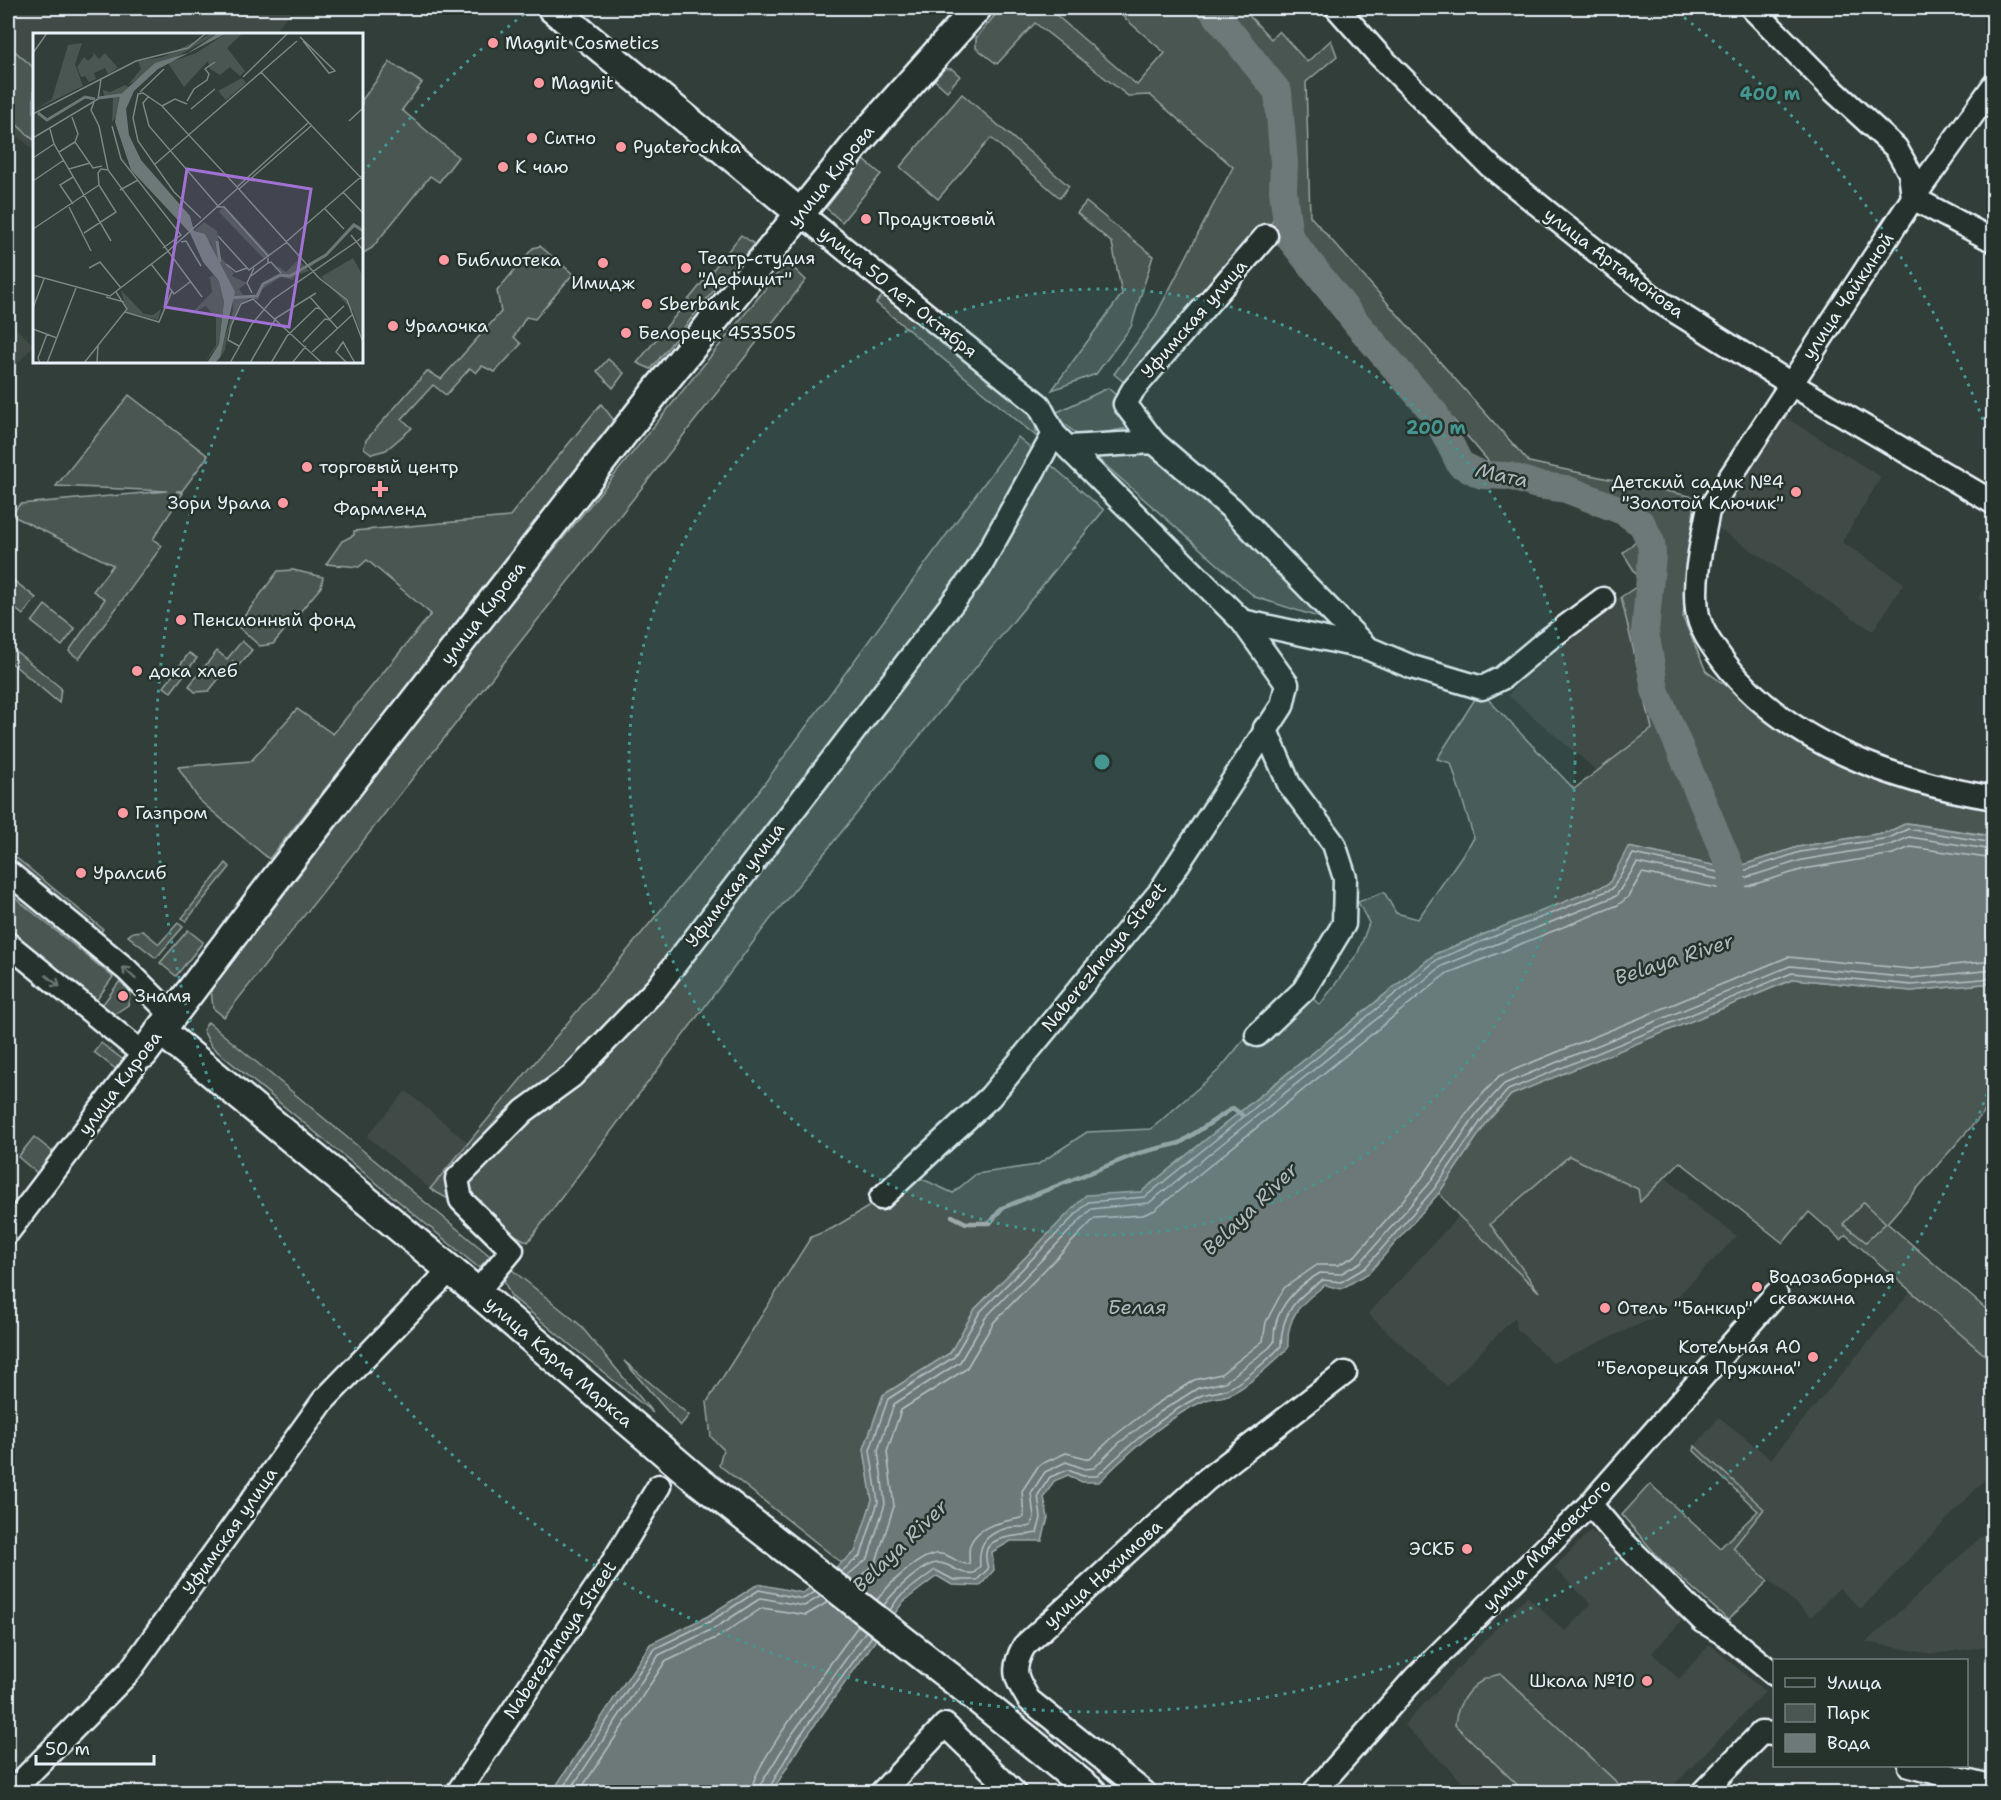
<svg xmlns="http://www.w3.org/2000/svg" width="2001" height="1800" font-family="'Shantell Sans',sans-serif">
<rect width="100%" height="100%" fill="#323e39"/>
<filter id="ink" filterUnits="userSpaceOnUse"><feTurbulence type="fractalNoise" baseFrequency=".0167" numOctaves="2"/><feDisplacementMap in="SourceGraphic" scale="12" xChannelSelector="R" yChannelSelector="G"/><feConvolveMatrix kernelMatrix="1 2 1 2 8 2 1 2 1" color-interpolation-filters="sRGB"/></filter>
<g filter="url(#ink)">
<g fill="#3f4b46">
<polygon points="8,8 294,8 272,34 34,34 34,150 8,128"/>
<polygon points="8,321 34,345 8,375"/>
<polygon points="1785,417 1881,477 1842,542 1904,583 1873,631 1715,526"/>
<polygon points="1993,567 1993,605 1978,599"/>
<polygon points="1621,597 1652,729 1597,771 1508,695 1531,670 1587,618"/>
<polygon points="406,1091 472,1146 430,1189 367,1136"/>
<polygon points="1569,1156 1638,1189 1640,1201 1665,1177 1687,1196 1687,1199 1737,1236 1658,1316 1553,1363 1517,1329 1515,1317 1447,1386 1368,1314 1459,1216 1536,1289 1490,1225"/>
<polygon points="1864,1202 1887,1223 1866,1243 1843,1224"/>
<polygon points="1911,1291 1993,1362 1993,1466 1981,1484 1861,1609 1839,1588 1811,1617 1733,1548 1764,1509 1695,1446 1719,1417 1771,1459"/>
<polygon points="1993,1526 1993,1646 1933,1654 1866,1642"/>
<polygon points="1591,1530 1683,1619 1652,1653 1679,1679 1710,1644 1765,1692 1667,1792 1473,1792 1404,1725 1527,1596 1565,1631 1591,1604 1554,1568"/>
</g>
<g fill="#495651" stroke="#98a4a4" stroke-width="1.5" fill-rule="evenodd">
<polygon points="1001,8 1061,8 1056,15 1137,85 1165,53 1113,8 1242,8 1271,39 1279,31 1307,62 1331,40 1337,56 1306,82 1310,216 1529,462 1699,498 1694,508 1683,618 1706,671 1789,731 1993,807 1993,836 1907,823 1888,832 1798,847 1731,869 1629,847 1609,884 1435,954 1141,1192 1086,1196 975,1309 950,1353 883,1395 864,1449 872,1500 856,1552 842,1563 719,1465 723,1449 711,1437 707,1402 811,1237 833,1228 918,1177 953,1193 976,1174 1037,1165 1087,1132 1151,1129 1219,1070 1242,1042 1273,1013 1297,985 1320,1005 1358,953 1369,923 1358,902 1384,892 1396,913 1418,919 1474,838 1451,763 1437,759 1480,691 1574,789 1652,729 1621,597 1642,583 1623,553 1642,535 1625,517 1506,482 1297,236 1275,214 1266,236 1133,390 1114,374 1154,319 1233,167 1150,95 1128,96 1035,23 997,64 976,48 976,38"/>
<polygon points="8,45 34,68 34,140 8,117"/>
<polygon points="390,62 422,83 402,110 458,157 439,182 430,176 372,248 362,254 362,100"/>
<polygon points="937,68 952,69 960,76 947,91 929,75"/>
<polygon points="962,94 1069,186 1060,198 991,138 938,199 900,167"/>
<polygon points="864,160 881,174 842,222 826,208"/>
<polygon points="1086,202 1153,256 1131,327 1096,374 1052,390 1122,294 1112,243 1077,213"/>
<polygon points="741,235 760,248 752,259 738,260 651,369 637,363"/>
<polygon points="540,246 573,274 535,319 526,317 514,337 521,344 495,372 482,366 476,373 470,368 446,395 433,385 402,419 412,428 386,450 372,454 364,448 366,440 427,371 441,379 501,312 497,291 533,248"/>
<polygon points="787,262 806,280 224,1017 213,1008 211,989 488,631"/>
<polygon points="885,293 1033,411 1037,437 876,303"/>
<polygon points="608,359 624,373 613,388 597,371"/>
<polygon points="1108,388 1150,424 1080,437 1053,414"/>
<polygon points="129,395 208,456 182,491 176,491 183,493 153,539 162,546 79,659 69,651 105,599 93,591 113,565 11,515 20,504 167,491 56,486"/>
<polygon points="601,404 617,424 269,859 199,800 178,767 251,761 297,709 333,734 431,614 367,560 359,567 326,564 342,541 354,535 354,531 509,517"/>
<polygon points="1018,437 1104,510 769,921 528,1242 430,1189 756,795"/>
<polygon points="1165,442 1349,627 1255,597 1095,456"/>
<polygon points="293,570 323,577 321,587 273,644 260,646 237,626 278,571"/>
<polygon points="8,579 13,580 36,598 23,615 8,603"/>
<polygon points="45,605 75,629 62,646 32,622"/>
<polygon points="242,641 252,650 239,665 233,661 209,691 195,692 189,686 217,651 227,659"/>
<polygon points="8,645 61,688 59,703 8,660"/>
<polygon points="189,653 197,658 171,692 164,687"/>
<polygon points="8,851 103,929 99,934 8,859"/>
<polygon points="226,863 230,867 186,921 182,918"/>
<polygon points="8,892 113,977 96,1001 8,930"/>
<polygon points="178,923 183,927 156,958 128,936 133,932 143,931 159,944"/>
<polygon points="188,930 203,942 176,976 160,963"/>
<path d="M1794,979L1911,991L1993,983V1102L1887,1223L1993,1315V1362L1846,1235L1841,1240L1809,1212L1783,1243L1680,1162L1640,1202L1638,1189L1569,1156L1490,1224L1539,1292L1459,1216L1439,1193L1487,1122L1511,1095ZM1864,1202L1886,1223L1866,1242L1843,1224Z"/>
<path d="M120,981C131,988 131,993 128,1005L113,1015L100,1008Z"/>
<polygon points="208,1022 490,1256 479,1268 211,1046 203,1030"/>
<polygon points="101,1043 125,1061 117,1070 94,1052"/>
<polygon points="34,1137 54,1153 37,1173 18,1157"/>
<polygon points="511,1269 579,1324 653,1413 511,1296 504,1281"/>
<polygon points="624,1361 689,1415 680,1426"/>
<polygon points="1695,1446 1764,1509 1733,1548 1768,1581 1728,1620 1659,1558 1622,1515 1650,1484 1720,1548 1758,1511 1694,1451"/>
<path d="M1501,1674L1622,1787L1621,1792H1525L1455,1725C1457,1699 1475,1678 1501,1674Z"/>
</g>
<path fill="#6d7978" stroke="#9ea9ab" stroke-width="1.5" d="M1907,823L1993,837V983L1911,991L1794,979L1511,1095L1487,1122L1439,1193L1369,1273L1341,1289L1325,1285C1301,1303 1286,1316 1288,1348C1274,1362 1249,1385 1231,1394C1223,1398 1212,1397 1204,1401C1168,1416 1126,1455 1099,1482H1082L1068,1475L1054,1481L1044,1497L1048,1518L1042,1541H1011L992,1552L994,1570L980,1586L952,1585L937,1576L903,1602L801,1744L772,1792H552L650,1644L708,1616L758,1584L803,1593L855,1552L872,1500L864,1449L883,1395L950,1353L975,1309L1086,1195L1141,1192L1435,954L1609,884L1628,847L1731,869L1798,847L1888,832Z"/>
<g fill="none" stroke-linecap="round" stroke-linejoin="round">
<g stroke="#b7c1c5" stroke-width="1.5">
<polyline points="841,1572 861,1555 878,1502 870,1450 888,1399 954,1357 980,1312 1088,1202 1145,1197 1438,959 1612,889 1633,854 1731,875 1800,852 1889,838 1908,829 1994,843"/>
<polyline points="847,1576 868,1558 885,1504 878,1450 894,1404 960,1362 986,1317 1091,1209 1149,1203 1442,966 1616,896 1637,863 1732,882 1802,860 1891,845 1909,837 1994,850"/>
<polyline points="854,1582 876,1562 894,1506 887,1452 901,1410 966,1369 994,1322 1095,1218 1143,1215 1155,1210 1446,974 1618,905 1628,897 1642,873 1732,891 1804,869 1893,854 1911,847 1994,859"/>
<path d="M877,1600C888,1585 923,1550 942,1554C953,1556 958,1565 969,1564C970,1558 968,1551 970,1545C978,1523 1007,1522 1024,1517L1022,1491L1039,1465L1066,1453L1090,1459L1114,1436L1155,1405L1194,1380L1221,1374L1263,1341L1266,1322L1284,1288L1317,1265H1338L1355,1256L1421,1179L1470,1108L1499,1076L1788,957L1911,969L1994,961"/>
<path d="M884,1605C892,1594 924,1561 939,1563C953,1564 956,1575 974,1573L980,1566C978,1545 985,1534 1007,1528C1015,1526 1024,1528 1031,1526L1034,1517L1031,1493L1045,1472L1066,1462L1085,1469L1094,1468L1119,1443L1160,1412L1198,1388L1225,1382L1269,1348L1274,1342C1272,1311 1294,1288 1320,1273L1340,1274L1361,1262L1428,1185L1477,1113L1504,1084L1790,966L1911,978L1994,970"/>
<path d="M890,1610L899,1597L935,1570L954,1580H977L988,1569C987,1564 985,1558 986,1554C986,1534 1026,1536 1037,1533L1041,1518L1038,1495L1050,1477L1068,1470L1083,1476H1097C1128,1446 1161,1416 1200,1396C1208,1392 1218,1393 1227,1389C1242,1383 1270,1358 1281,1346C1281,1313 1296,1297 1323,1280L1341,1282L1365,1268L1434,1189L1483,1118L1508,1090L1792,973L1911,985L1994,978"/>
<polyline points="560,1792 654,1649 711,1621 759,1590 803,1599 815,1592"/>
<polyline points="569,1792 659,1655 715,1628 761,1598 804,1606 821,1596"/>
<polyline points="579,1792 665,1662 720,1636 762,1608 806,1615 828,1602"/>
<path d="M751,1792C752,1764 838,1655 858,1626"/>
<polyline points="760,1792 761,1784 790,1737 866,1631"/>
<polyline points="767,1792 796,1741 872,1636"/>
</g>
<polyline stroke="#9ea9ab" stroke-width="4.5" points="952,1216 966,1223 990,1223 1002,1208 1139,1153 1180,1143 1233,1108 1242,1115"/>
<polyline stroke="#6d7978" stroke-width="28" points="1211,8 1278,92 1284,163 1283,191 1289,237 1358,325 1435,414 1460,464 1482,475 1509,476 1537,485 1566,489 1623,511 1642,524 1651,543 1652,555 1645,632 1655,690 1731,869 1733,907"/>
<g stroke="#e8f1f8" stroke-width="27">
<g id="minor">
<polyline points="1337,8 1377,53 1490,166 1657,300 1791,384 1994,503"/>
<polyline points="1752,8 1833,90 1896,148 1910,173 1913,198 1994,241"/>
<path d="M1994,85L1913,198L1708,511C1702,543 1693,577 1697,610C1699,629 1713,647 1724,662C1786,743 1896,782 1994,798"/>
<polyline points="800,213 1039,405 1054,434 1242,621 1287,684 1282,706 1159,893 990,1097 881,1198"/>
<polyline points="1154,442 1125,404 1133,390 1266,236"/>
<polyline points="1069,447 1154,442 1231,508 1367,648"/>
<polyline points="1242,621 1367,648 1412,667 1482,688 1502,678 1546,641 1603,599"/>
<polyline points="8,872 127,970 171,1014"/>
<polyline points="8,944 143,1054 8,1232"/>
<polyline points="1257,1035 1304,990 1344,924 1345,878 1334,844 1289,784 1265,728"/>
<polyline points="477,1292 512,1250 461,1200 457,1179 524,1111 572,1076 657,988 980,567 1054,434"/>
<polyline points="1590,1504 1618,1537 1703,1621 1726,1635 1774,1674"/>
<polyline points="1910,1766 1994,1787"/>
<polyline points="11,1792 129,1672 323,1401 450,1270"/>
<polyline points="458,1792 608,1570 659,1486"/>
<polyline points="882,1792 945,1725 1014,1792"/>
<path d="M1144,1792L1029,1700C1015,1677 1011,1670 1024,1646L1206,1480L1345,1373"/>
<polyline points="1314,1792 1415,1678 1590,1504 1776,1294"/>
<polyline points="1703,1792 1761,1733 1774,1734"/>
</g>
</g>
<g stroke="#e8f1f8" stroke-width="33">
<g id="major">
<polyline points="552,8 800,213"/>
<polyline points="160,1030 477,1292 696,1479 963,1687 1092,1792"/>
<polyline points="143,1054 274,881 658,389 858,142 977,8"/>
</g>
</g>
<use href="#minor" stroke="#26332d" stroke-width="22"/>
<use href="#major" stroke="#26332d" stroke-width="28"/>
</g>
<defs><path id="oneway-shaft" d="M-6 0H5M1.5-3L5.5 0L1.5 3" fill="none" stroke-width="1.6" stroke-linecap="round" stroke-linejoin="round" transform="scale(1.5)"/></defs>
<g stroke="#6a7674">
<use href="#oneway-shaft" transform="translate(129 973) rotate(-137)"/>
<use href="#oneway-shaft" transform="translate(53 981) rotate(39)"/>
</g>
</g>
<circle cx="1102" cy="762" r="473" fill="#459590" fill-opacity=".12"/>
<g fill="none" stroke="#459590" stroke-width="3" stroke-dasharray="3 6">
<circle cx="1102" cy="762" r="473"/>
<path d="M1993 1077A945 945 0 1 1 246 363M362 174A945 945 0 0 1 527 12M1677 12A945 945 0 0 1 1993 447"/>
</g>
<g fill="#ff9aa2" stroke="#26332d" stroke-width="2">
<circle cx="493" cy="43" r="6"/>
<circle cx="539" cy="83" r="6"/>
<circle cx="532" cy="138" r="6"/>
<circle cx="621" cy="147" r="6"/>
<circle cx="503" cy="167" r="6"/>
<circle cx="866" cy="219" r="6"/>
<circle cx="444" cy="260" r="6"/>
<circle cx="603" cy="263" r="6"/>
<circle cx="686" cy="268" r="6"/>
<circle cx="647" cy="304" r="6"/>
<circle cx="393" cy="326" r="6"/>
<circle cx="626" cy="333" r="6"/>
<circle cx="307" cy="467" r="6"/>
<path d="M377 480h6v6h6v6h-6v6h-6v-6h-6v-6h6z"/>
<circle cx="1796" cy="492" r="6"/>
<circle cx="283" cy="503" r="6"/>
<circle cx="181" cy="620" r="6"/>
<circle cx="137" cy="671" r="6"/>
<circle cx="123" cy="813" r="6"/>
<circle cx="81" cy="873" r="6"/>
<circle cx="123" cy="996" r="6"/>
<circle cx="1757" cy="1287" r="6"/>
<circle cx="1605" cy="1308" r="6"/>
<circle cx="1813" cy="1357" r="6"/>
<circle cx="1467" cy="1549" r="6"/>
<circle cx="1647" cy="1681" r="6"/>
</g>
<g text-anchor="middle" stroke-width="5" stroke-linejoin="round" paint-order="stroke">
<g font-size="18" fill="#e8f1f8" stroke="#26332d" text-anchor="start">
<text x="505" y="49">Magnit Cosmetics</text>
<text x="551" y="89">Magnit</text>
<text x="544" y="144">Ситно</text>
<text x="633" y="153">Pyaterochka</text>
<text x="515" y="173">К чаю</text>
<text x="878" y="225">Продуктовый</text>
<text x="698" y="264">Театр-студия<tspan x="698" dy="21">"Дефицит"</tspan></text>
<text x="456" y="266">Библиотека</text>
<text x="603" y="289" text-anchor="middle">Имидж</text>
<text x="659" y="310">Sberbank</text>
<text x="405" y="332">Уралочка</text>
<text x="638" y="339">Белорецк 453505</text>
<text x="319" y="473">торговый центр</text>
<text x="1784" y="488" text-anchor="end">Детский садик №4<tspan x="1784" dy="21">"Золотой Ключик"</tspan></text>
<text x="271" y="509" text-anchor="end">Зори Урала</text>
<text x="380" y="515" text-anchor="middle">Фармленд</text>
<text x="193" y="626">Пенсионный фонд</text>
<text x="149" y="677">дока хлеб</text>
<text x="135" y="819">Газпром</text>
<text x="93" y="879">Уралсиб</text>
<text x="135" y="1002">Знамя</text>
<text x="1769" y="1283">Водозаборная<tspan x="1769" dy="21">скважина</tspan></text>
<text x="1617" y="1314">Отель "Банкир"</text>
<text x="1801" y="1353" text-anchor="end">Котельная АО<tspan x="1801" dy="21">"Белорецкая Пружина"</tspan></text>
<text x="1455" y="1555" text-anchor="end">ЭСКБ</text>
<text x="1635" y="1687" text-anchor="end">Школа №10</text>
</g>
<g font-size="18" fill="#e8f1f8" stroke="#26332d">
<text transform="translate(831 176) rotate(-51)" y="6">улица Кирова</text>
<text transform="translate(1614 263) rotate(37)" y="6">улица Артамонова</text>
<text transform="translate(898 292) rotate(39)" y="6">улица 50 лет Октября</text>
<text transform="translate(1848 296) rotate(-56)" y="6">улица Чайкиной</text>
<text transform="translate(1194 319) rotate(-49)" y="6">Уфимская улица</text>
<text transform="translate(483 613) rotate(-52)" y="6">улица Кирова</text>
<text transform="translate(735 885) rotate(-53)" y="6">Уфимская улица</text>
<text transform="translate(1104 957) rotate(-51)" y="6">Naberezhnaya Street</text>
<text transform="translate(120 1083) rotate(-53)" y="6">улица Кирова</text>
<text transform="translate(559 1362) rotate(41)" y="6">улица Карла Маркса</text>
<text transform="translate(230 1531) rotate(-55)" y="6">Уфимская улица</text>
<text transform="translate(1547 1545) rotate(-46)" y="6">улица Маяковского</text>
<text transform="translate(1103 1574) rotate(-42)" y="6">улица Нахимова</text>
<text transform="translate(560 1640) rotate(-56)" y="6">Naberezhnaya Street</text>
</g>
<g font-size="20" font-style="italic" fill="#b1bbbe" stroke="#26332d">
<text transform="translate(1502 475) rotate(12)" y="7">Мата</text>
<text transform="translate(1674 959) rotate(-18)" y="7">Belaya River</text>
<text transform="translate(1250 1209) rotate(-44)" y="7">Belaya River</text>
<text x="1137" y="1314">Белая</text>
<text transform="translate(900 1546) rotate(-44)" y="7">Belaya River</text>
</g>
</g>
<g transform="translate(33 33)">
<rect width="330" height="330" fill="#323e39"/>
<path d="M179,0H185L95,52L108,36L105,28L130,24ZM194,0H210L194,15L212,38L207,43L197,34L187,42L177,36L175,28L151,54L135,30L163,20ZM49,10L42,31L50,53L1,77L19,66L35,12ZM59,18L66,26L72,20L85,35L75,41L72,35L61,40L63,46L56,49L52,43L48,44L44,34L51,24L55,28L61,22ZM209,45L213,50L193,67L185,58ZM92,52L96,54L86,66L85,82L79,89L80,65H71L70,57L77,59ZM191,172L237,222L231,226L186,179ZM171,189L184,198L187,223L201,240L199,243L214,250L206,256L210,262L223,263L228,254L249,242L243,232L253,239L265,227L264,222L268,228L260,233L268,229L276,238L262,243L260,247L248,244L229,256L225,267L217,265L208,271L195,299L192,317L184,330L200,278L199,257L177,209L161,198ZM320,190L327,193L330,199L322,194L278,234L276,231L293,220ZM320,225L330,243V306L320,278L288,244ZM180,242L186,248L191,269L186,311L171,330L183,312V285L173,273L158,281L179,259L177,245L172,248ZM88,257L111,281L120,282L128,276L125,287L94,279Z" fill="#495651"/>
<path d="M185,0H194L125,36L101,58L93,76L96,102L108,127L157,183L161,198L172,201L202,259L187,324L182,330H174L186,311L191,269L186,248L170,229L157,200L98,137L82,89L87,62L122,30L155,20Z" fill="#6d7978"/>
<path fill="none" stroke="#6d7978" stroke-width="3" d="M66,65L88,62M5,80L14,87L52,64L62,66M184,208L187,229M196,265L224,263L230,251L247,242L257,243L293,222L321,192L330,198"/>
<path fill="none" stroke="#7b8685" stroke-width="1.5" d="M267,4L302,38L296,40L270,8M0,20L14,0M228,39L330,147M210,44L255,0M107,59L131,36M116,63L110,70L116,93L185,173M154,68L161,56L174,47L176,41L172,36L182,29M61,69L58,77L66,93L75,137L169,264M129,73L142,66L154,71M158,76L182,56M0,81L103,28L155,15L173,0M39,84L45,101L42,109L60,135L69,133M316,88L330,75M79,93L88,126L148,202L130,215M17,96L21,111L78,208M0,105L65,66L68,46M26,119L42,109M0,125L21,111M121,132L264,8M36,136L57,130M0,148L31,127M204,154L286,245L314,267L330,309M206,156L278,93M87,157L105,147M310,159L330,180M40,171L27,152L40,144M36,174L58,218M183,174H191L236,224M292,176L311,196M168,185L141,159L105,108L100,85L105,61L110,60L129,73L204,154L275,90M0,196L66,152M51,200L83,179L66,152L65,140L68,136L75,137M318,202L330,217M185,203L216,237L254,209M254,208L330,142M148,209L153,208L168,233M235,230L238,229L248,240M193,231L203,239L214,235M56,235L67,229L88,255M0,242L77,263L134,219L205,155M218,243L235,230V225M139,258L141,261L157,249M219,260L214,250L221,235M73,264L91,269M277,264L305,296M0,275L11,246M92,279L126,289L139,258L118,231M297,286L311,273M0,296L24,305M270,309L292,286L297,287M206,313L195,307L198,293L208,271L220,266L289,330M279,319L319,282M7,330L5,325L14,301M14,330L43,255M51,330L94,276L83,259M64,330L65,312M197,330L219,291L239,267L330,204M217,330L243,285L283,260M238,330L254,303L283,275L288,276M259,330L273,313M314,330L303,319L310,309L322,330"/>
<path fill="#a171d3" fill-opacity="0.15" stroke="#a171d3" stroke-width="3" d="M154,136L278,156L256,294L132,274Z"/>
<rect width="330" height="330" fill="none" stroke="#e8f1f8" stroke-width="3"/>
</g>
<circle cx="1102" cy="762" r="9" fill="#459590" stroke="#26332d" stroke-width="3"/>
<g font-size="18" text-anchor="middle" font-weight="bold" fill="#459590" stroke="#26332d" stroke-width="5" stroke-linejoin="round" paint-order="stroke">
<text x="1770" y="100">400 m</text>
<text x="1436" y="434">200 m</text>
</g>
<rect width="2001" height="1800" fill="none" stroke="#26332d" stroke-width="30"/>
<rect x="15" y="15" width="1971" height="1770" fill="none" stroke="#e8f1f8" stroke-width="2" filter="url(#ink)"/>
<rect x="1773" y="1659" width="195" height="108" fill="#26332d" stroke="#747f7e" stroke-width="1.5"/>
<rect x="1785" y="1678" width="30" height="9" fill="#26332d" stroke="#747f7e" stroke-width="1.5"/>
<text x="1827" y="1689" font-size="18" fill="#e8f1f8">Улица</text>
<rect x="1785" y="1704" width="30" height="18" fill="#495651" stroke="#747f7e" stroke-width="1.5"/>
<text x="1827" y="1719" font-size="18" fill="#e8f1f8">Парк</text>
<rect x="1785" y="1734" width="30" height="18" fill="#6d7978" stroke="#747f7e" stroke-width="1.5"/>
<text x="1827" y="1749" font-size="18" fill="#e8f1f8">Вода</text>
<path d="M36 1755v9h118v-9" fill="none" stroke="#e8f1f8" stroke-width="3"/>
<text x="45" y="1755" font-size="18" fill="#e8f1f8" stroke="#26332d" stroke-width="4.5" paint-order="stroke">50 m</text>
</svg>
